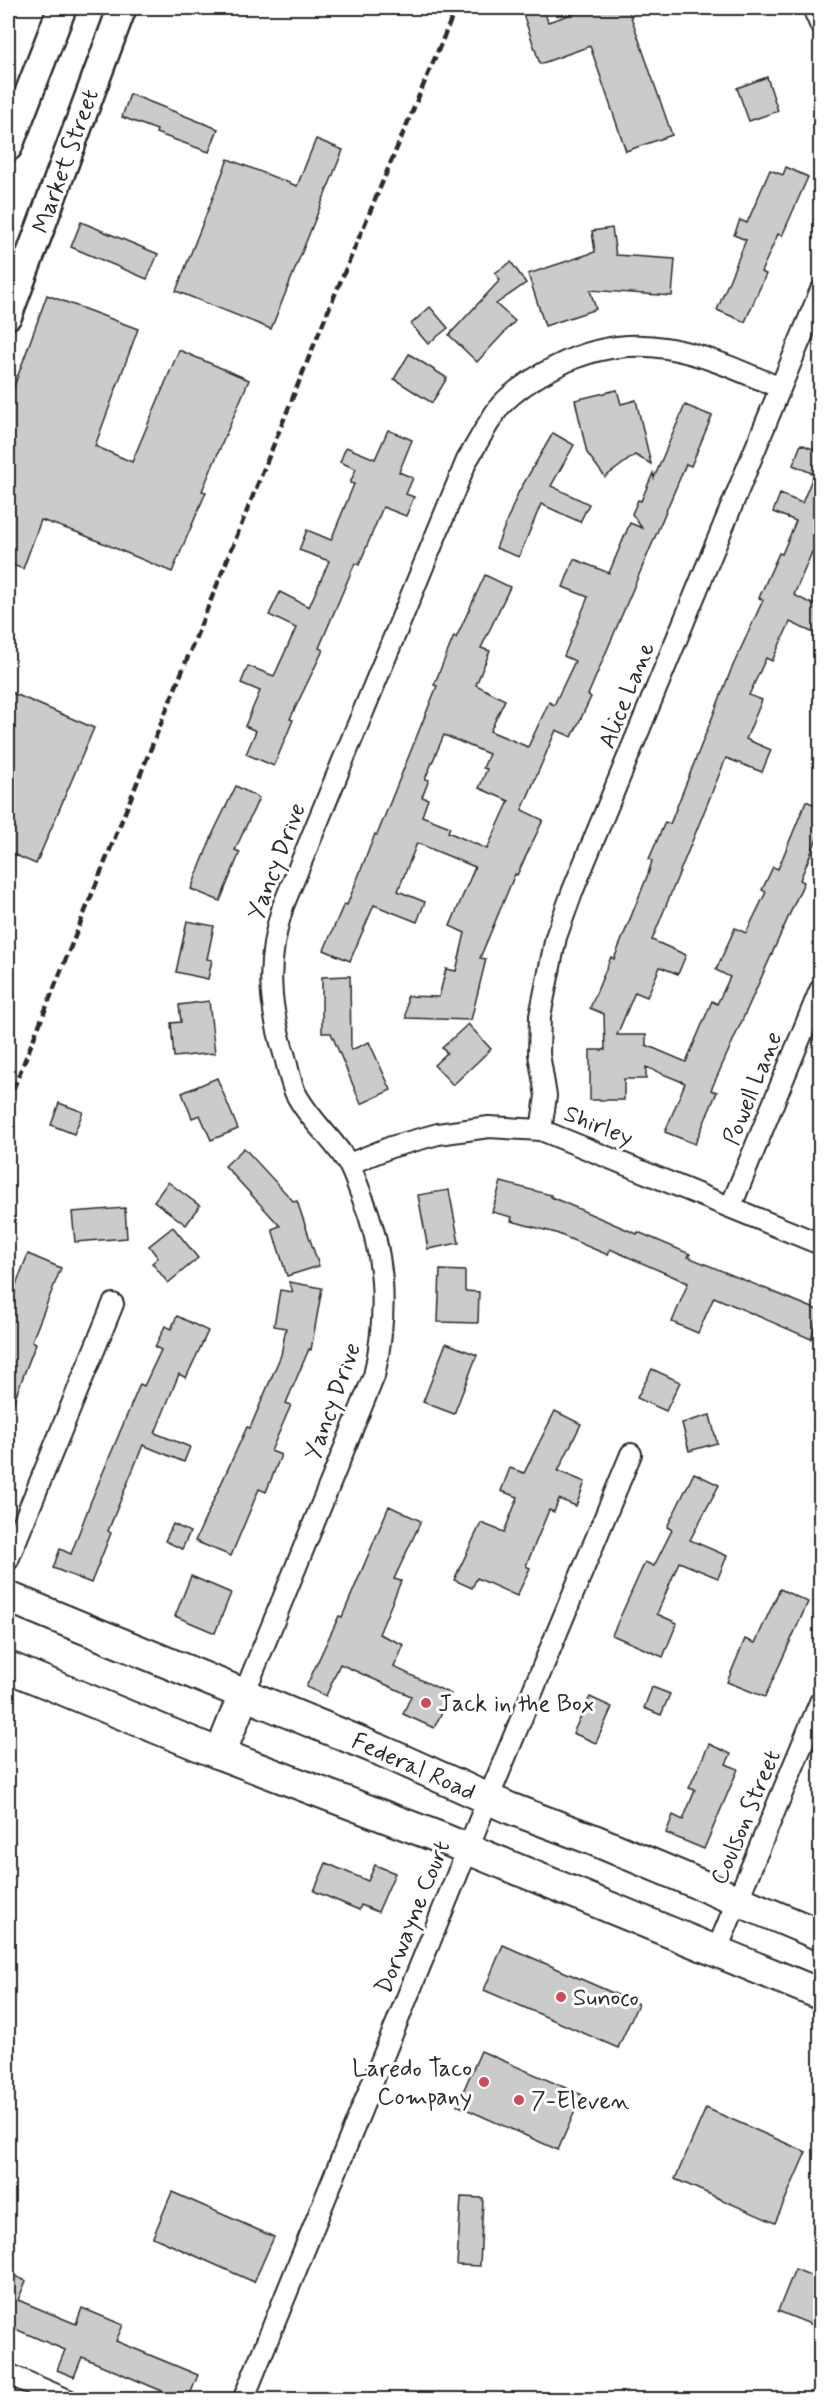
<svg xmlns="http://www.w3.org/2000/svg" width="828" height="2407" font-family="Mynerve,sans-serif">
<rect width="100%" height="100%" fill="#fff"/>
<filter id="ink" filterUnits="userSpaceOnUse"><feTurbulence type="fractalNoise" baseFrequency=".0167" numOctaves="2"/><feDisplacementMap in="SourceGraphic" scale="12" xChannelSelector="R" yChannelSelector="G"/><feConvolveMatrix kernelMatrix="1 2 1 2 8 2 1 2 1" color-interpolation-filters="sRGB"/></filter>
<g filter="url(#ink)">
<g fill="#cbcbcb" stroke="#2b2b2b" stroke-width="1.5" fill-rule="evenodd">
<polygon points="532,8 543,8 548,22 590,8 628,8 672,135 626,151 590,46 540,64 522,11"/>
<polygon points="767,77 778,111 749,121 737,88"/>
<polygon points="130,94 218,129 209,152 156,133 157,130 122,117"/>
<polygon points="316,139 343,150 271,329 176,291 228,159 297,186"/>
<polygon points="786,167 808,177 782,236 778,234 761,272 766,274 745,322 717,310 746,240 734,235 740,220 747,223 770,170 783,175"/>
<polygon points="81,222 158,254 147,279 71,247"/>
<polygon points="612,228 616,255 675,259 672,296 590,290 596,309 545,326 528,274 595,252 592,231"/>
<polygon points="511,262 526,283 496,304 515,321 477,362 449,335 500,280 495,273"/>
<polygon points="47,295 138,329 95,446 132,462 179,350 249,380 202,491 206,492 172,572 79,533 41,520 23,569 8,563 8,403"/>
<polygon points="430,307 448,328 428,344 411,324"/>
<polygon points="409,354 447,378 432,403 394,379"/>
<polygon points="617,390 621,404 636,400 651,464 635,455 605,477 587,453 575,400"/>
<path d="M685,405L712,416L691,466L686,464L588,695L591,697L572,737L556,730L522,810L543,820L517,875L515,874L480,958L486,959L471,1020L406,1018L407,996L439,997L446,969L456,971L465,933L450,926L475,867L417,843L398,891L425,902L417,922L374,905L350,961L324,950L344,904L347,905L375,834L377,835L437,686L434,685L454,636L456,638L485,575L510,587L481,648L490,651L476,685L505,700L490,731L528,747L549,702L554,705L575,661L564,656L588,597L563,587L574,559L609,573L630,523L642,528L632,514L638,500L641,501L653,473L654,478ZM444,735L489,754L483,768L487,769L479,788L509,801L487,849L448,832L450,827L422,816L428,799L422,797L429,780L425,779Z"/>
<polygon points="388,430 412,440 399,472 413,478 406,494 414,497 406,516 383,507 359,565 355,563 319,648 323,650 290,719 293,720 274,766 246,754 256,731 245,726 260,691 241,683 248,666 274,676 296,628 269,615 280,592 309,607 329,561 299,550 307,530 331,540 354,484 350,483 356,469 340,462 346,447 375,459"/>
<polygon points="553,433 574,445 551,486 589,504 580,522 541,504 519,557 496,548 518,493"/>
<polygon points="801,444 820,452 820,556 812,552 794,595 820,608 820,636 790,622 772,661 766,658 749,695 762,700 746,739 771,750 762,772 726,758 652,940 686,955 678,974 660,967 647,997 635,992 617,1035 646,1035 646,1045 686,1062 712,1001 717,1004 730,977 716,970 735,928 746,933 766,892 762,890 773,867 778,869 806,801 820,807 820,831 800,880 804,882 711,1090 717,1092 695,1144 665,1132 685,1083 646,1067 646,1079 624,1079 624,1100 590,1100 590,1050 605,1050 604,1014 590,1008 611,957 614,959 648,874 652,861 649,859 665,822 670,824 731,670 763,600 759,598 779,553 782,554 796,521 773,512 780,494 802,503 814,474 793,465"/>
<polygon points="8,691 94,728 36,864 8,852"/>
<polygon points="236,786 259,798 235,850 240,852 220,901 191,889 214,831"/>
<polygon points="187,921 214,926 207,959 212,960 208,979 176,972"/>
<polygon points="350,976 351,1050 369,1042 391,1090 361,1104 331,1033 322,1033 322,977"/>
<polygon points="209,1001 215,1053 174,1057 171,1023 181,1022 179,1005"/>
<polygon points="468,1024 491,1049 453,1085 434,1065 447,1053 442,1048"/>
<polygon points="217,1078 238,1129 211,1140 200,1115 192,1118 182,1093"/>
<polygon points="59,1103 83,1112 74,1134 51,1125"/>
<polygon points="244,1148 294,1202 297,1201 319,1266 287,1276 272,1229 280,1226 225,1166"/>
<polygon points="168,1182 200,1206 186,1225 154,1201"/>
<polygon points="501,1182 551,1195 551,1197 637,1234 638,1232 690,1254 688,1257 820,1311 811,1339 714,1297 698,1333 672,1322 688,1283 610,1249 608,1255 556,1233 511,1221 512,1217 492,1212"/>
<polygon points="449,1190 459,1243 428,1249 418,1195"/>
<polygon points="125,1208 127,1238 75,1242 72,1212"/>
<polygon points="173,1227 198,1258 168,1283 152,1263 158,1258 149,1246"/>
<polygon points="28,1254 61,1268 32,1341 36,1343 8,1416 8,1305"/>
<polygon points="440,1270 465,1271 465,1291 479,1292 478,1323 438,1322"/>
<polygon points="289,1282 322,1288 311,1350 309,1349 286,1403 291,1405 271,1451 281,1455 266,1492 259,1489 231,1556 195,1541 247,1427 250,1428 281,1355 286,1328 274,1326 280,1290 293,1292"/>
<polygon points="177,1316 208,1331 186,1378 179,1374 155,1433 190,1447 184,1462 143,1445 108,1531 111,1533 91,1583 53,1568 60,1549 71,1554 91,1501 140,1384 144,1386 161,1350 155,1347 165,1326 171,1329"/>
<polygon points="446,1343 477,1355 454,1414 423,1402"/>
<polygon points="652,1369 680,1382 666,1411 637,1398"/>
<polygon points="555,1411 581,1424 558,1471 585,1482 576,1506 559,1499 554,1512 549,1510 526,1566 530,1568 517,1596 477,1578 472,1588 454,1580 481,1523 504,1532 518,1497 501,1491 510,1468 524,1473"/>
<polygon points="710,1415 717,1443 689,1451 682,1423"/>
<polygon points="694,1473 719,1485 690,1540 727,1556 718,1578 679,1562 657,1614 677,1623 663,1657 612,1635 645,1562 654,1566 672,1530 667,1527"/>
<polygon points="389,1506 421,1521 394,1579 401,1581 379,1634 404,1645 394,1667 451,1694 434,1728 403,1714 411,1696 340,1664 326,1696 306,1687 339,1616 342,1617"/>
<polygon points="173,1524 190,1532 182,1549 165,1541"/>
<polygon points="191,1576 231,1593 215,1633 175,1616"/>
<polygon points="780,1589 808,1602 765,1697 727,1682 745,1639 755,1643"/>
<polygon points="652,1687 670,1694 661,1715 644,1708"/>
<polygon points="590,1697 612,1707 596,1743 573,1733"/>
<polygon points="709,1744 731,1754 726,1764 738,1769 704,1849 666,1833 673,1815 683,1820 695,1790 689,1788"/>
<polygon points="326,1863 368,1881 375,1865 395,1873 378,1912 361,1905 359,1910 314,1891"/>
<polygon points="503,1945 638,2004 618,2048 484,1990"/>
<polygon points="481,2051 582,2095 558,2150 457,2105"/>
<polygon points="706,2108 806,2152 775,2223 675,2179"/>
<polygon points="172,2192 274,2237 254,2282 153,2237"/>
<polygon points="461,2197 483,2198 480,2266 457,2265"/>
<polygon points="795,2269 820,2279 820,2328 778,2311"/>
<polygon points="8,2273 26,2281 18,2300 76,2324 82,2308 123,2325 116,2341 198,2375 189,2397 178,2393 176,2400 158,2400 162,2391 82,2357 74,2377 57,2370 65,2350 8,2326"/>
</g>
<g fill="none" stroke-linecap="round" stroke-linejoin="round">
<g stroke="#2b2b2b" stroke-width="24">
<g id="minor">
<polyline points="813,8 820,24"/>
<polyline points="541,1130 546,1096 539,1054 540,1016 556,937 573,890 820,292"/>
<polyline points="349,1164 391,1147 438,1134 489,1127 541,1130 820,1244"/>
<polyline points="731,1206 820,990"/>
<polyline points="8,1560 113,1304"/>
<path d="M244,1694L374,1376C388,1313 386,1254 361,1194C357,1184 354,1174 349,1165C335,1140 308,1119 295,1092C290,1081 288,1068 285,1057C268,1002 266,961 283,906L467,460C478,443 488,421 501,405C517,388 537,376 557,366C639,324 704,355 780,388"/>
<polyline points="716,1952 820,1702"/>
<polyline points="8,2374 68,2400"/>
<polyline points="243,2400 488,1799 631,1454"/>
</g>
</g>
<g stroke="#2b2b2b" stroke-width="32">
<g id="secondary">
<polyline points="8,147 62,8"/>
<polyline points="8,315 122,8"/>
</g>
</g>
<g stroke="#2b2b2b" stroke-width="34">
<g id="primary">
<polyline points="8,1597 382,1751 509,1808 594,1840 820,1935"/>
<polyline points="8,1667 220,1754 446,1840 820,1994"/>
<polyline points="220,1754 244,1694"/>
</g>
</g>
<use href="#minor" stroke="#fff" stroke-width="20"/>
<use href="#secondary" stroke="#fff" stroke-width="27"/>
<use href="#primary" stroke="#fff" stroke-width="30"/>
<polyline stroke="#2b2b2b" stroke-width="4.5" stroke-dasharray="9 4.5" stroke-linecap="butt" points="8,1102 320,330 456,8"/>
</g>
</g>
<g fill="#d1495b" stroke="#fff" stroke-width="2">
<circle cx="426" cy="1703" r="6"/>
<circle cx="561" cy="1997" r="6"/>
<circle cx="484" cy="2082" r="6"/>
<circle cx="519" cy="2100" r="6"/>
</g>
<g text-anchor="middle" stroke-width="6" stroke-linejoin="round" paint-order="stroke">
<g font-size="24" fill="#2b2b2b" stroke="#fff">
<text transform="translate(65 161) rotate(-70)" y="8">Market Street</text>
<text transform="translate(626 695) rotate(-68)" y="8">Alice Lane</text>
<text transform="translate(276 861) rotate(-69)" y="8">Yancy Drive</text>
<text transform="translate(752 1088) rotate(-68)" y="8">Powell Lane</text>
<text transform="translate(599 1125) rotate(22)" y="8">Shirley</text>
<text transform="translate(332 1401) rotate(-70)" y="8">Yancy Drive</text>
<text transform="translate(414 1766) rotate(24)" y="8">Federal Road</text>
<text transform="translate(745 1817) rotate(-67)" y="8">Coulson Street</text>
<text transform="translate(412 1917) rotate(-68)" y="8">Dorwayne Court</text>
</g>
<g font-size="24" fill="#2b2b2b" stroke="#fff" text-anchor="start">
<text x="438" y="1711">Jack in the Box</text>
<text x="573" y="2005">Sunoco</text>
<text x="472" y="2076" text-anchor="end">Laredo Taco<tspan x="472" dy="28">Company</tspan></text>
<text x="531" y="2108">7-Eleven</text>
</g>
</g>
<rect width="828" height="2407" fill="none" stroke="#fff" stroke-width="30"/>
<rect x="15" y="15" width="798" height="2377" fill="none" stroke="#2b2b2b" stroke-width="2" filter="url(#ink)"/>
</svg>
